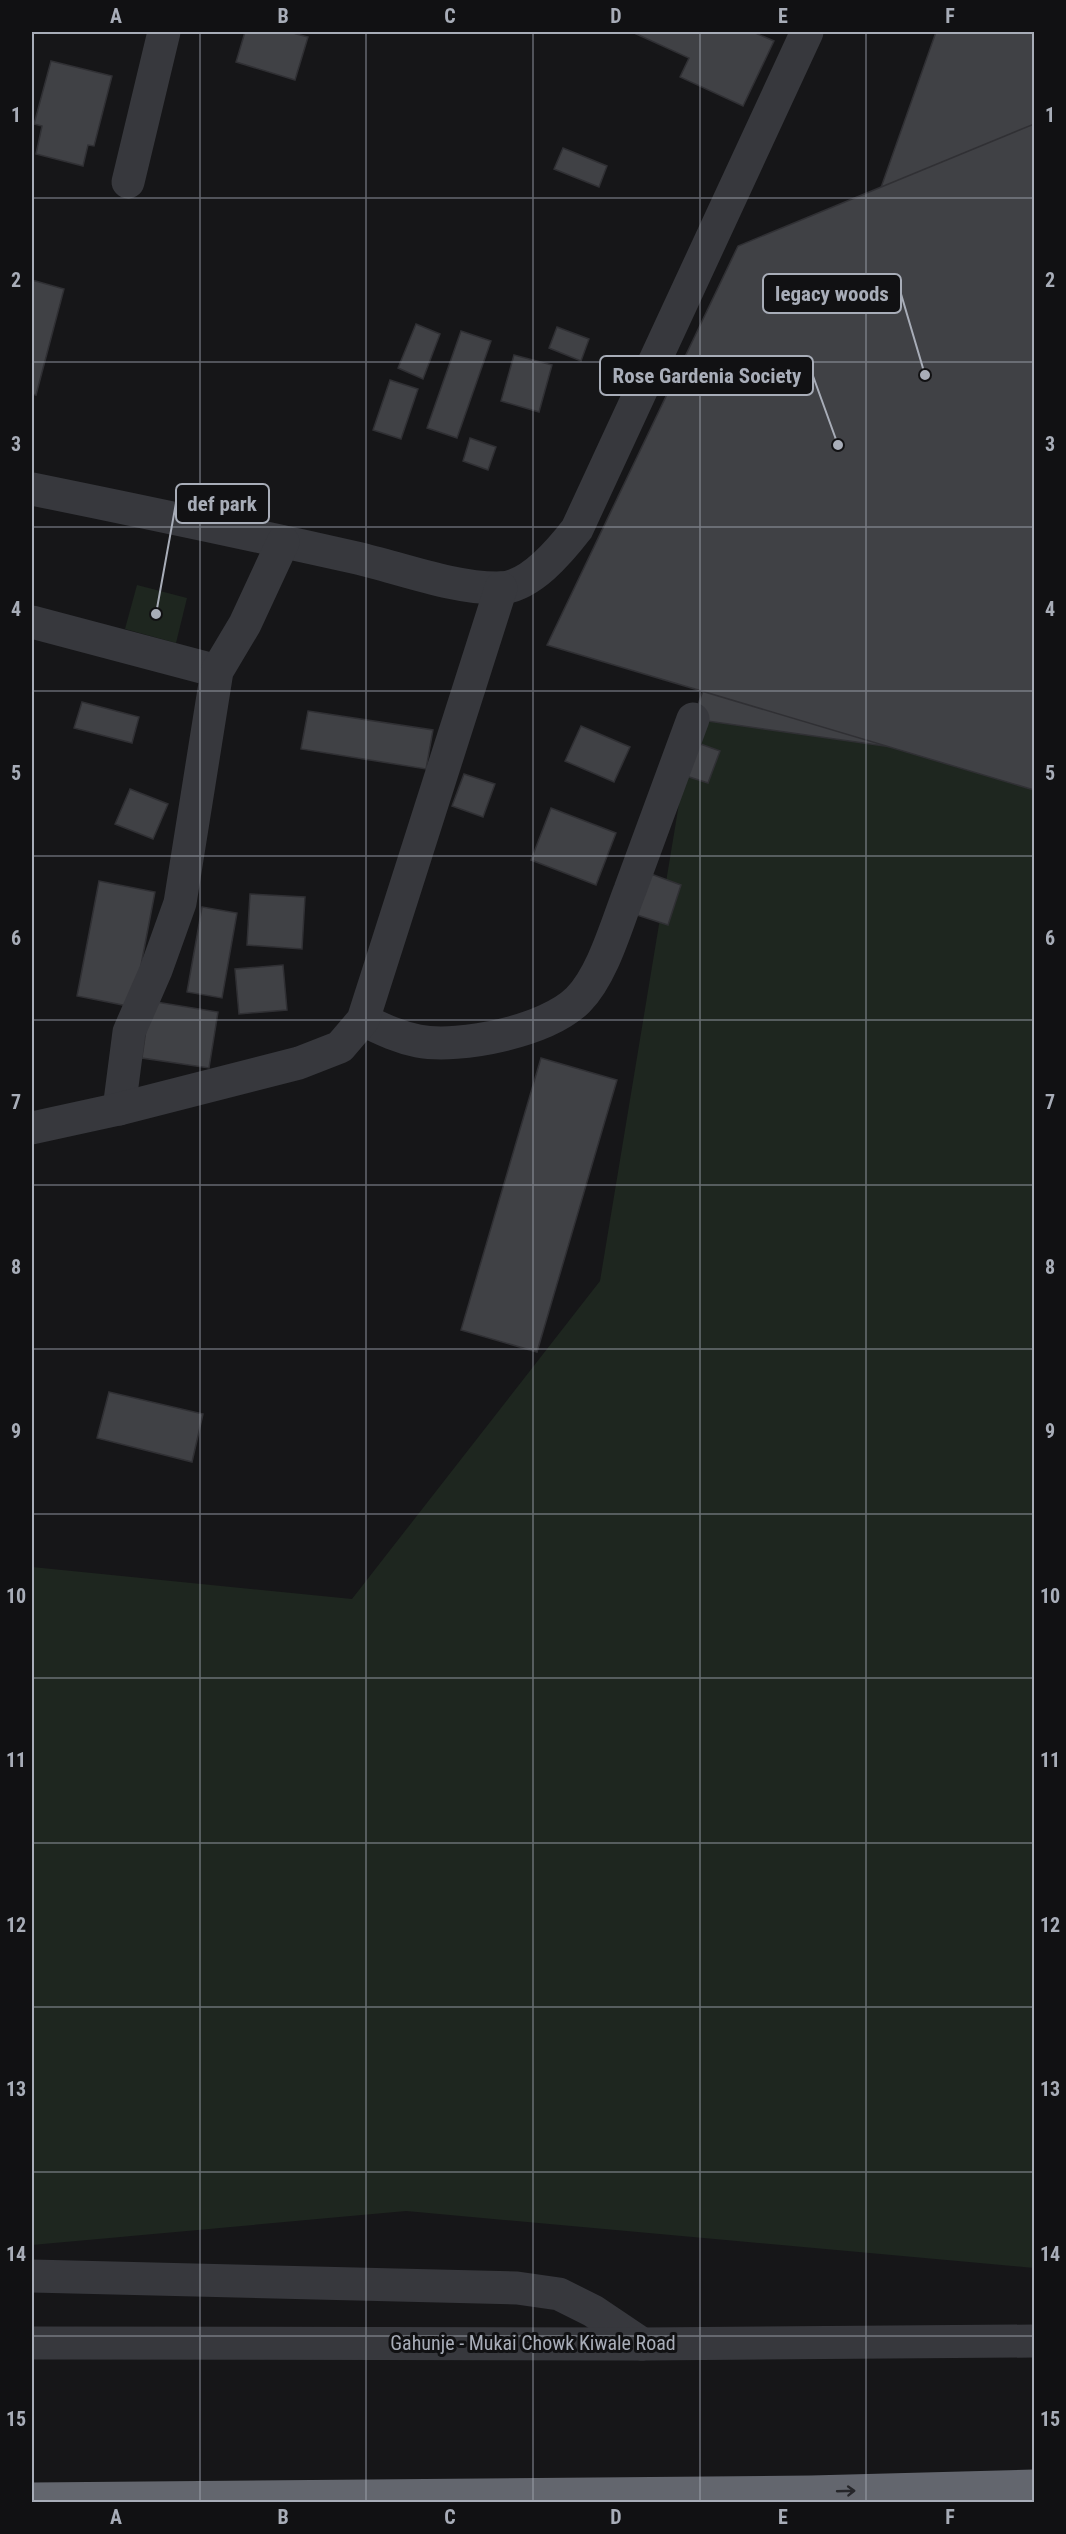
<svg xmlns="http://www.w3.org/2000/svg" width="1066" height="2534" font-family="'Roboto Condensed',sans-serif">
<rect width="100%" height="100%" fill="#161618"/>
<g fill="#1e261f">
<polygon points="137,585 187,598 176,643 125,629"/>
<polygon points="693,719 1034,767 1034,2268 406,2211 32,2245 32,1567 352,1599 600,1281"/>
</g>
<g fill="#404145" stroke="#303034" stroke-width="1.5">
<polygon points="245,32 289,32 308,37 295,80 236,62"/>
<polygon points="632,32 753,32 774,41 743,106 680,77 689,58"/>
<polygon points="936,32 1034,32 1034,767 693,719"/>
<polygon points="51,61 112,76 94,146 88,145 83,166 36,154 42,126 34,124"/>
<polygon points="1034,124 1034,790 547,645 738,246"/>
<polygon points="563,148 607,166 599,187 554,169"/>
<polygon points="32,280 64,289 36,395 32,394"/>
<polygon points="416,324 440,334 423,379 398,368"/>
<polygon points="557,327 589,339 581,361 549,348"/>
<polygon points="461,331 491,341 457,438 427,428"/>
<polygon points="514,355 552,365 539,412 501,401"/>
<polygon points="390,380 418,389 401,439 373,430"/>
<polygon points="470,438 496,447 488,470 463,461"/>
<polygon points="82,702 139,717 132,743 74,728"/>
<polygon points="308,711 433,730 426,769 301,749"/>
<polygon points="581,726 630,747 614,782 565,761"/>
<polygon points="695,742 720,751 708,783 683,775"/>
<polygon points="464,774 495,784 483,817 452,806"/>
<polygon points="130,789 168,804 153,839 115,824"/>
<polygon points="551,808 616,833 596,885 531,860"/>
<polygon points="651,874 681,885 668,925 637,915"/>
<polygon points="99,881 155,892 133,1007 77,996"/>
<polygon points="250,894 305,897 302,949 247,945"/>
<polygon points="202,907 237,913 222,998 187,992"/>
<polygon points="283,965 287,1010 239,1014 235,969"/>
<polygon points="150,1001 218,1012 209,1068 142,1058"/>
<polygon points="541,1058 617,1080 537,1352 461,1330"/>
<polygon points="109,1392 203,1414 192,1462 97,1438"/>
</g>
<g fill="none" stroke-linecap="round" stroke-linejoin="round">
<g stroke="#37383d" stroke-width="33">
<polyline points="128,182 164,32"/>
<path d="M32,489C140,511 249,534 357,558C400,568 455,589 500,588C530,587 560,551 577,529L807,32"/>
<polyline points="32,622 217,671"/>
<path d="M363,1020C382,1029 398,1037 418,1041C460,1049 547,1031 578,1000C603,975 617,923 630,890C651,833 672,776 693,719"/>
<polyline points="119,1109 129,1032 156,970 180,903 217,671 245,624 283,542"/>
<polyline points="32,1128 119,1109 299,1063 340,1047 363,1020 501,588"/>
<polyline points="32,2276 517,2288 559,2294 593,2311 642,2344"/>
<polyline points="32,2343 642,2344 1034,2341"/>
</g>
<polyline stroke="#63666e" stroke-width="33" points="32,2499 811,2492 1034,2486"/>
</g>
<defs><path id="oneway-shaft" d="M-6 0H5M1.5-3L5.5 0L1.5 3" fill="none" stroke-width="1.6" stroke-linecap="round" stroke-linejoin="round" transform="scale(1.5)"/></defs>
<use stroke="#26262a" href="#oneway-shaft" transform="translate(846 2491) rotate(-2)"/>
<path fill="none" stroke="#a8adb8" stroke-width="1.5" stroke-opacity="0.55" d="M200,32V2502M366,32V2502M533,32V2502M700,32V2502M866,32V2502M32,198H1034M32,362H1034M32,527H1034M32,691H1034M32,856H1034M32,1020H1034M32,1185H1034M32,1349H1034M32,1514H1034M32,1678H1034M32,1843H1034M32,2007H1034M32,2172H1034M32,2336H1034"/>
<g text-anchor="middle" stroke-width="6" stroke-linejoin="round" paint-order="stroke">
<g font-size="20" fill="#a8adb8" stroke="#111113">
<text x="533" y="2350">Gahunje - Mukai Chowk Kiwale Road</text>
</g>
</g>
<path fill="none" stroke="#a8adb8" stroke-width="2" d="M925 375L901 294M838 445L813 376M156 614L176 503"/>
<g fill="#a8adb8" stroke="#111113" stroke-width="2">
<circle cx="925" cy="375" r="6"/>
<circle cx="838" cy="445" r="6"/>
<circle cx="156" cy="614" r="6"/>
</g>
<g fill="#111113" stroke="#a8adb8" stroke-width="2">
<rect x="763" y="274" width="138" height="39" rx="6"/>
<rect x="600" y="356" width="213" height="39" rx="6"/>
<rect x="176" y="484" width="93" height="39" rx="6"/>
</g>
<g font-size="21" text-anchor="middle" font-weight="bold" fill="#a8adb8">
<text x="832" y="301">legacy woods</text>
<text x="707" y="383">Rose Gardenia Society</text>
<text x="222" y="511">def park</text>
</g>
<rect width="1066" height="2534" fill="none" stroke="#111113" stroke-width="66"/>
<rect x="33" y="33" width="1000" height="2468" fill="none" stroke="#a8adb8" stroke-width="2"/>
<g font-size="20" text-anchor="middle" font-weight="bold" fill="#a8adb8">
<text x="116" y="23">A</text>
<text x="283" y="23">B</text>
<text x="450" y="23">C</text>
<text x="616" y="23">D</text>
<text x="783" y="23">E</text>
<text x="950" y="23">F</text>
<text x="16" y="122">1</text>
<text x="1050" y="122">1</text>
<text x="16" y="287">2</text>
<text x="1050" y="287">2</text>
<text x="16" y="451">3</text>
<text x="1050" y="451">3</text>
<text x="16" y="616">4</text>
<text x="1050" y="616">4</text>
<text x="16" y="780">5</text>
<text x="1050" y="780">5</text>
<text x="16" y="945">6</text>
<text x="1050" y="945">6</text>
<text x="16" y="1109">7</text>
<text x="1050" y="1109">7</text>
<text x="16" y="1274">8</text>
<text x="1050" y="1274">8</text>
<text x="16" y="1438">9</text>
<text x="1050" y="1438">9</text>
<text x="16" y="1603">10</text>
<text x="1050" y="1603">10</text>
<text x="16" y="1767">11</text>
<text x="1050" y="1767">11</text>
<text x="16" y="1932">12</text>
<text x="1050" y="1932">12</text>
<text x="16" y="2096">13</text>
<text x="1050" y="2096">13</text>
<text x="16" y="2261">14</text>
<text x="1050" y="2261">14</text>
<text x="16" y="2426">15</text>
<text x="1050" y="2426">15</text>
<text x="116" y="2524">A</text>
<text x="283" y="2524">B</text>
<text x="450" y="2524">C</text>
<text x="616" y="2524">D</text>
<text x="783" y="2524">E</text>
<text x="950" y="2524">F</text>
</g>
</svg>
